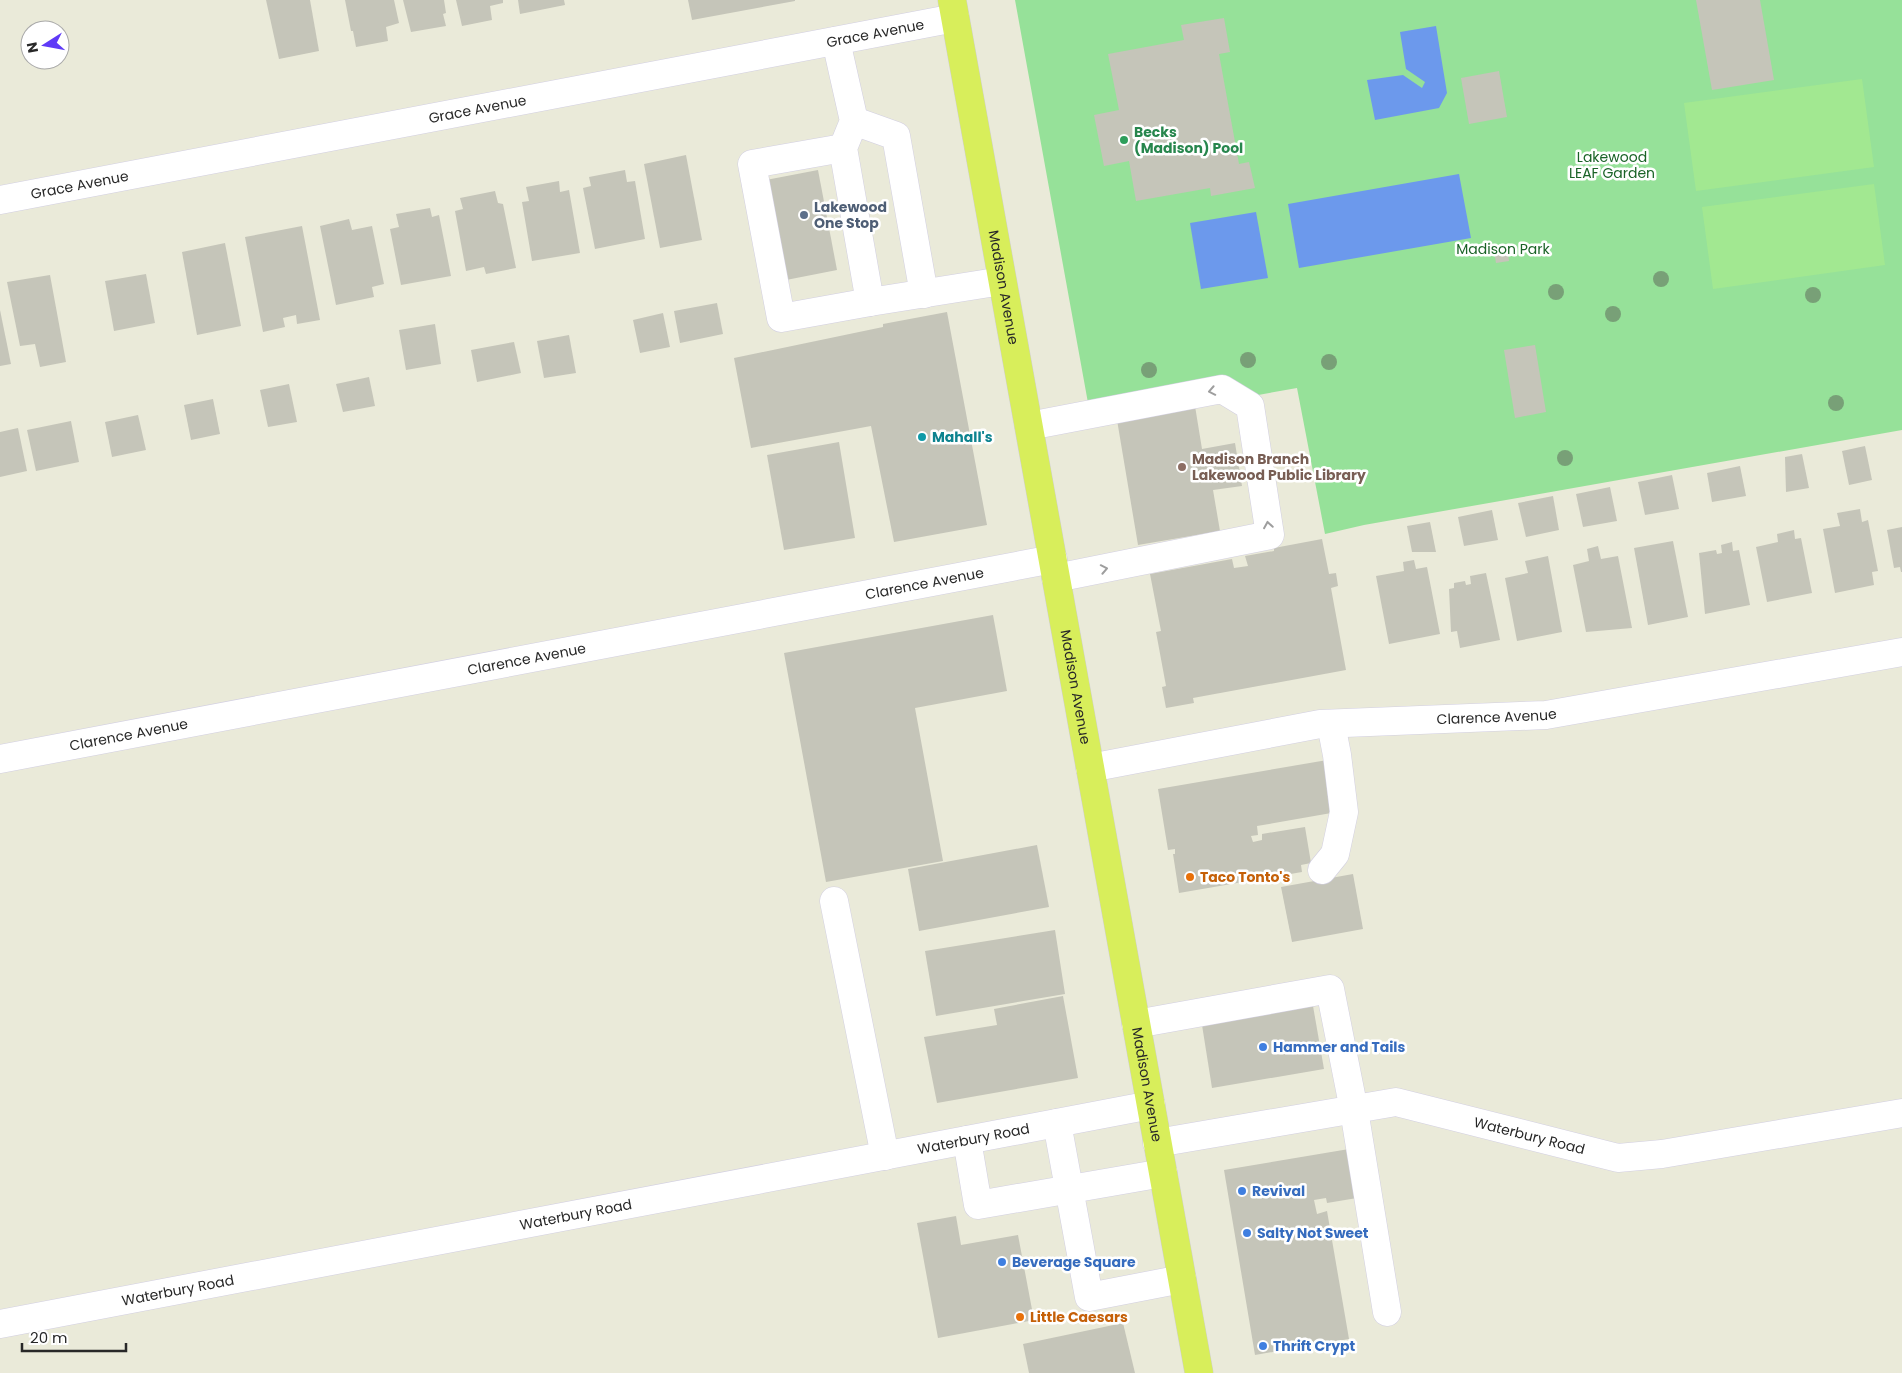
<svg xmlns="http://www.w3.org/2000/svg" width="1902" height="1373" font-family="Poppins,sans-serif">
<rect width="100%" height="100%" fill="#eaead9"/>
<polygon fill="#96e199" points="1015,0 1902,0 1902,430 1364,525 1325,534 1297,388 1092,425"/>
<g fill="#a2e891">
<polygon points="1862,79 1874,167 1696,191 1684,103"/>
<polygon points="1874,184 1885,265 1713,289 1702,207"/>
</g>
<g fill="#6c99ec">
<polygon points="1436,26 1447,93 1439,108 1375,120 1367,80 1403,75 1422,88 1425,82 1406,69 1400,32"/>
<polygon points="1459,174 1471,238 1299,268 1288,204"/>
<polygon points="1256,212 1268,278 1201,289 1190,223"/>
</g>
<g fill="#c5c5b9">
<polygon points="266,0 310,0 319,51 279,59"/>
<polygon points="345,0 394,0 399,23 386,27 388,41 356,47 353,31 351,31"/>
<polygon points="403,0 444,0 446,13 443,14 446,26 411,32"/>
<polygon points="456,0 503,0 503,3 490,6 492,20 462,26"/>
<polygon points="518,0 564,0 565,5 520,14"/>
<polygon points="688,0 795,0 795,1 692,20"/>
<polygon points="1696,0 1760,0 1774,80 1712,90"/>
<polygon points="1224,18 1230,52 1219,54 1239,164 1249,162 1255,188 1211,196 1210,188 1136,201 1129,161 1104,166 1094,115 1119,110 1108,54 1184,40 1181,25"/>
<polygon points="1499,71 1507,117 1469,124 1461,78"/>
<polygon points="686,155 702,240 660,248 644,164"/>
<polygon points="625,170 627,182 635,181 645,239 595,249 583,188 591,186 589,177"/>
<polygon points="818,170 837,270 781,281 761,181"/>
<polygon points="559,181 560,192 569,190 580,253 532,261 522,202 529,201 526,187"/>
<polygon points="495,191 498,203 503,204 516,268 486,274 484,267 466,271 455,211 463,209 460,198"/>
<polygon points="430,208 432,217 439,215 451,276 401,285 390,229 399,227 396,214"/>
<polygon points="349,219 352,230 372,226 384,284 372,287 374,297 336,305 320,226"/>
<polygon points="302,226 320,320 297,324 296,315 283,318 285,327 263,332 245,237"/>
<polygon points="225,243 241,326 197,335 182,252"/>
<polygon points="1507,247 1509,261 1496,263 1494,250"/>
<polygon points="146,274 155,323 114,331 105,281"/>
<polygon points="50,275 66,362 40,367 35,344 20,346 7,282"/>
<polygon points="717,303 723,334 680,343 674,311"/>
<polygon points="0,310 11,364 0,366"/>
<polygon points="947,312 987,525 894,542 871,426 751,448 734,358 883,327 883,324"/>
<polygon points="663,313 670,347 640,353 633,320"/>
<polygon points="435,324 441,364 406,370 399,330"/>
<polygon points="569,335 576,373 544,378 537,341"/>
<polygon points="514,342 521,373 477,382 471,350"/>
<polygon points="1535,345 1546,412 1515,418 1504,350"/>
<polygon points="369,377 375,406 343,412 336,384"/>
<polygon points="289,384 297,422 268,427 260,390"/>
<polygon points="213,399 220,434 191,440 184,405"/>
<polygon points="1195,406 1202,449 1235,443 1242,486 1213,490 1220,531 1138,545 1117,420"/>
<polygon points="138,415 146,450 112,457 105,422"/>
<polygon points="71,421 79,462 36,471 27,430"/>
<polygon points="18,428 27,471 0,477 0,432"/>
<polygon points="839,442 855,538 784,550 767,455"/>
<polygon points="1865,446 1872,480 1849,485 1842,451"/>
<polygon points="1802,454 1809,488 1786,492 1785,457"/>
<polygon points="1740,466 1746,496 1712,502 1707,473"/>
<polygon points="1672,475 1679,509 1645,515 1638,482"/>
<polygon points="1610,487 1617,521 1583,527 1576,494"/>
<polygon points="1553,496 1559,530 1526,537 1518,503"/>
<polygon points="1860,509 1862,522 1868,520 1878,571 1872,572 1874,585 1835,593 1823,529 1840,526 1837,513"/>
<polygon points="1492,510 1498,540 1464,546 1458,517"/>
<polygon points="1430,522 1436,552 1412,552 1407,526"/>
<polygon points="1902,527 1902,572 1901,572 1900,567 1894,568 1887,530"/>
<polygon points="1794,530 1795,539 1801,538 1812,593 1767,602 1756,547 1778,542 1777,534"/>
<polygon points="1322,539 1329,574 1336,573 1338,586 1331,588 1346,670 1193,698 1194,703 1166,708 1162,687 1166,686 1156,632 1161,631 1150,574 1232,559 1234,568 1248,566 1245,556 1274,551 1274,548"/>
<polygon points="1673,541 1688,617 1648,625 1634,548"/>
<polygon points="1732,542 1733,551 1739,550 1750,605 1705,614 1699,553 1716,550 1717,554 1722,553 1721,545"/>
<polygon points="1598,546 1601,559 1618,556 1632,628 1586,632 1573,565 1589,561 1587,549"/>
<polygon points="1548,556 1562,632 1517,641 1505,578 1528,573 1525,561"/>
<polygon points="1414,560 1416,569 1427,567 1440,634 1389,644 1376,576 1404,571 1403,562"/>
<polygon points="1486,573 1500,640 1460,648 1457,631 1451,632 1449,589 1454,588 1454,583 1465,581 1466,585 1471,584 1470,576"/>
<polygon points="993,615 1007,691 915,708 943,861 826,882 784,653"/>
<polygon points="1333,759 1337,812 1257,826 1258,835 1251,836 1253,842 1262,840 1262,834 1305,827 1311,863 1301,865 1302,872 1179,893 1173,854 1175,854 1175,849 1168,850 1158,789"/>
<polygon points="1037,845 1049,907 919,931 908,869"/>
<polygon points="1353,874 1363,929 1292,942 1281,887"/>
<polygon points="1055,930 1065,994 936,1016 925,951"/>
<polygon points="1063,996 1078,1078 937,1103 924,1037 997,1025 994,1009"/>
<polygon points="1313,1006 1324,1069 1212,1088 1202,1025"/>
<polygon points="1349,1149 1357,1198 1327,1203 1326,1198 1314,1200 1317,1214 1327,1211 1349,1339 1255,1355 1224,1170"/>
<polygon points="956,1216 961,1245 1018,1235 1034,1320 938,1338 917,1223"/>
<polygon points="1123,1323 1135,1373 1029,1373 1023,1344"/>
</g>
<g fill="none" stroke-linecap="round" stroke-linejoin="round">
<g stroke="#d2cfe1" stroke-width="29">
<g id="minor">
<polyline points="836,41 854,121 843,148 870,302 1002,281"/>
<polyline points="854,121 896,136 924,294"/>
<polyline points="843,148 752,164 781,318 870,302"/>
<path id="s1" d="M0,200L955,18"/>
<polyline points="1029,426 1222,389 1250,406 1270,535 1056,578"/>
<path id="s2" d="M0,759L1053,559"/>
<path id="s3" d="M1090,768L1320,724L1546,715L1902,652"/>
<polyline points="1322,870 1335,854 1344,812 1337,755 1331,724"/>
<polyline points="834,901 885,1156"/>
<polyline points="1136,1024 1330,989 1354,1110 1387,1312"/>
<polyline points="1057,1123 1089,1297 1182,1279"/>
<polyline points="967,1140 978,1205 1163,1173"/>
<path id="s4" d="M1157,1143L1396,1102L1618,1158L1662,1154L1902,1113"/>
<path id="s5" d="M0,1324L1151,1105"/>
</g>
</g>
<g stroke="#d0d0d0" stroke-width="29">
<g id="major">
<path id="s6" d="M952,0L1199,1373"/>
</g>
</g>
<use href="#minor" stroke="#fff" stroke-width="28"/>
<use href="#major" stroke="#d8ee5b" stroke-width="28"/>
</g>
<g fill="#78a077">
<circle cx="1661" cy="279" r="8"/>
<circle cx="1556" cy="292" r="8"/>
<circle cx="1813" cy="295" r="8"/>
<circle cx="1613" cy="314" r="8"/>
<circle cx="1248" cy="360" r="8"/>
<circle cx="1329" cy="362" r="8"/>
<circle cx="1149" cy="370" r="8"/>
<circle cx="1836" cy="403" r="8"/>
<circle cx="1565" cy="458" r="8"/>
</g>
<defs><path id="oneway-chevron" d="M-2-3.5L2.5 0L-2 3.5" fill="none" stroke-width="1.6" stroke-linecap="round" stroke-linejoin="round" transform="scale(1.25)"/></defs>
<g stroke="#9e9e9e">
<use href="#oneway-chevron" transform="translate(1212 391) rotate(169)"/>
<use href="#oneway-chevron" transform="translate(1268 525) rotate(-99)"/>
<use href="#oneway-chevron" transform="translate(1104 569) rotate(-11)"/>
</g>
<circle fill="#2e9e5b" stroke="#fff" stroke-width="2" cx="1124" cy="140" r="5"/>
<circle fill="#5c6f8a" stroke="#fff" stroke-width="2" cx="804" cy="215" r="5"/>
<circle fill="#0f9aa8" stroke="#fff" stroke-width="2" cx="922" cy="437" r="5"/>
<circle fill="#8d6e63" stroke="#fff" stroke-width="2" cx="1182" cy="467" r="5"/>
<g fill="#e8710a" stroke="#fff" stroke-width="2">
<circle cx="1190" cy="877" r="5"/>
<circle cx="1020" cy="1317" r="5"/>
</g>
<g fill="#3f7fe0" stroke="#fff" stroke-width="2">
<circle cx="1263" cy="1047" r="5"/>
<circle cx="1242" cy="1191" r="5"/>
<circle cx="1247" cy="1233" r="5"/>
<circle cx="1002" cy="1262" r="5"/>
<circle cx="1263" cy="1346" r="5"/>
</g>
<g text-anchor="middle" stroke-width="5" stroke-linejoin="round" paint-order="stroke">
<g font-size="14" fill="#282828" stroke="#fff">
<text dy="5" stroke="none"><textPath href="#s1" startOffset="891">Grace Avenue</textPath></text>
<text dy="5" stroke="none"><textPath href="#s1" startOffset="486">Grace Avenue</textPath></text>
<text dy="5" stroke="none"><textPath href="#s1" startOffset="81">Grace Avenue</textPath></text>
<text dy="5" stroke="none"><textPath href="#s6" startOffset="292">Madison Avenue</textPath></text>
<text dy="5" stroke="none"><textPath href="#s2" startOffset="941">Clarence Avenue</textPath></text>
<text dy="5" stroke="none"><textPath href="#s2" startOffset="536">Clarence Avenue</textPath></text>
<text dy="5" stroke="none"><textPath href="#s6" startOffset="698">Madison Avenue</textPath></text>
<text dy="5" stroke="none"><textPath href="#s3" startOffset="411">Clarence Avenue</textPath></text>
<text dy="5" stroke="none"><textPath href="#s2" startOffset="131">Clarence Avenue</textPath></text>
<text dy="5" stroke="none"><textPath href="#s6" startOffset="1102">Madison Avenue</textPath></text>
<text dy="5" stroke="none"><textPath href="#s4" startOffset="380">Waterbury Road</textPath></text>
<text dy="5" stroke="none"><textPath href="#s5" startOffset="991">Waterbury Road</textPath></text>
<text dy="5" stroke="none"><textPath href="#s5" startOffset="586">Waterbury Road</textPath></text>
<text dy="5" stroke="none"><textPath href="#s5" startOffset="181">Waterbury Road</textPath></text>
</g>
<g font-size="14" font-weight="bold" fill="#27864d" stroke="#fff" text-anchor="start">
<text x="1134" y="137">Becks<tspan x="1134" dy="16">(Madison) Pool</tspan></text>
</g>
<g font-size="14" fill="#1a6327" stroke="#fff">
<text x="1612" y="162">Lakewood<tspan x="1612" dy="16">LEAF Garden</tspan></text>
<text x="1503" y="254">Madison Park</text>
</g>
<g font-size="14" font-weight="bold" fill="#4e5e75" stroke="#fff" text-anchor="start">
<text x="814" y="212">Lakewood<tspan x="814" dy="16">One Stop</tspan></text>
</g>
<g font-size="14" font-weight="bold" fill="#0d838f" stroke="#fff" text-anchor="start">
<text x="932" y="442">Mahall's</text>
</g>
<g font-size="14" font-weight="bold" fill="#785e54" stroke="#fff" text-anchor="start">
<text x="1192" y="464">Madison Branch<tspan x="1192" dy="16">Lakewood Public Library</tspan></text>
</g>
<g font-size="14" font-weight="bold" fill="#c56008" stroke="#fff" text-anchor="start">
<text x="1200" y="882">Taco Tonto's</text>
<text x="1030" y="1322">Little Caesars</text>
</g>
<g font-size="14" font-weight="bold" fill="#366cbe" stroke="#fff" text-anchor="start">
<text x="1273" y="1052">Hammer and Tails</text>
<text x="1252" y="1196">Revival</text>
<text x="1257" y="1238">Salty Not Sweet</text>
<text x="1012" y="1267">Beverage Square</text>
<text x="1273" y="1351">Thrift Crypt</text>
</g>
</g>
<g transform="translate(45 45) rotate(259)"><circle r="24" fill="#ffffff" stroke="#a9a9a9"/>
<path d="M0-4L9 19L0 12L-9 19Z" fill="#5f3af7"/>
<text y="-8" font-size="14" font-weight="bold" text-anchor="middle" fill="#282828">N</text>
</g>
<path d="M22 1343v8h104v-8" fill="none" stroke="#282828" stroke-width="2.5"/>
<text x="30" y="1343" font-size="15" fill="#282828" stroke="#ffffff" stroke-width="4" paint-order="stroke">20 m</text>
</svg>
